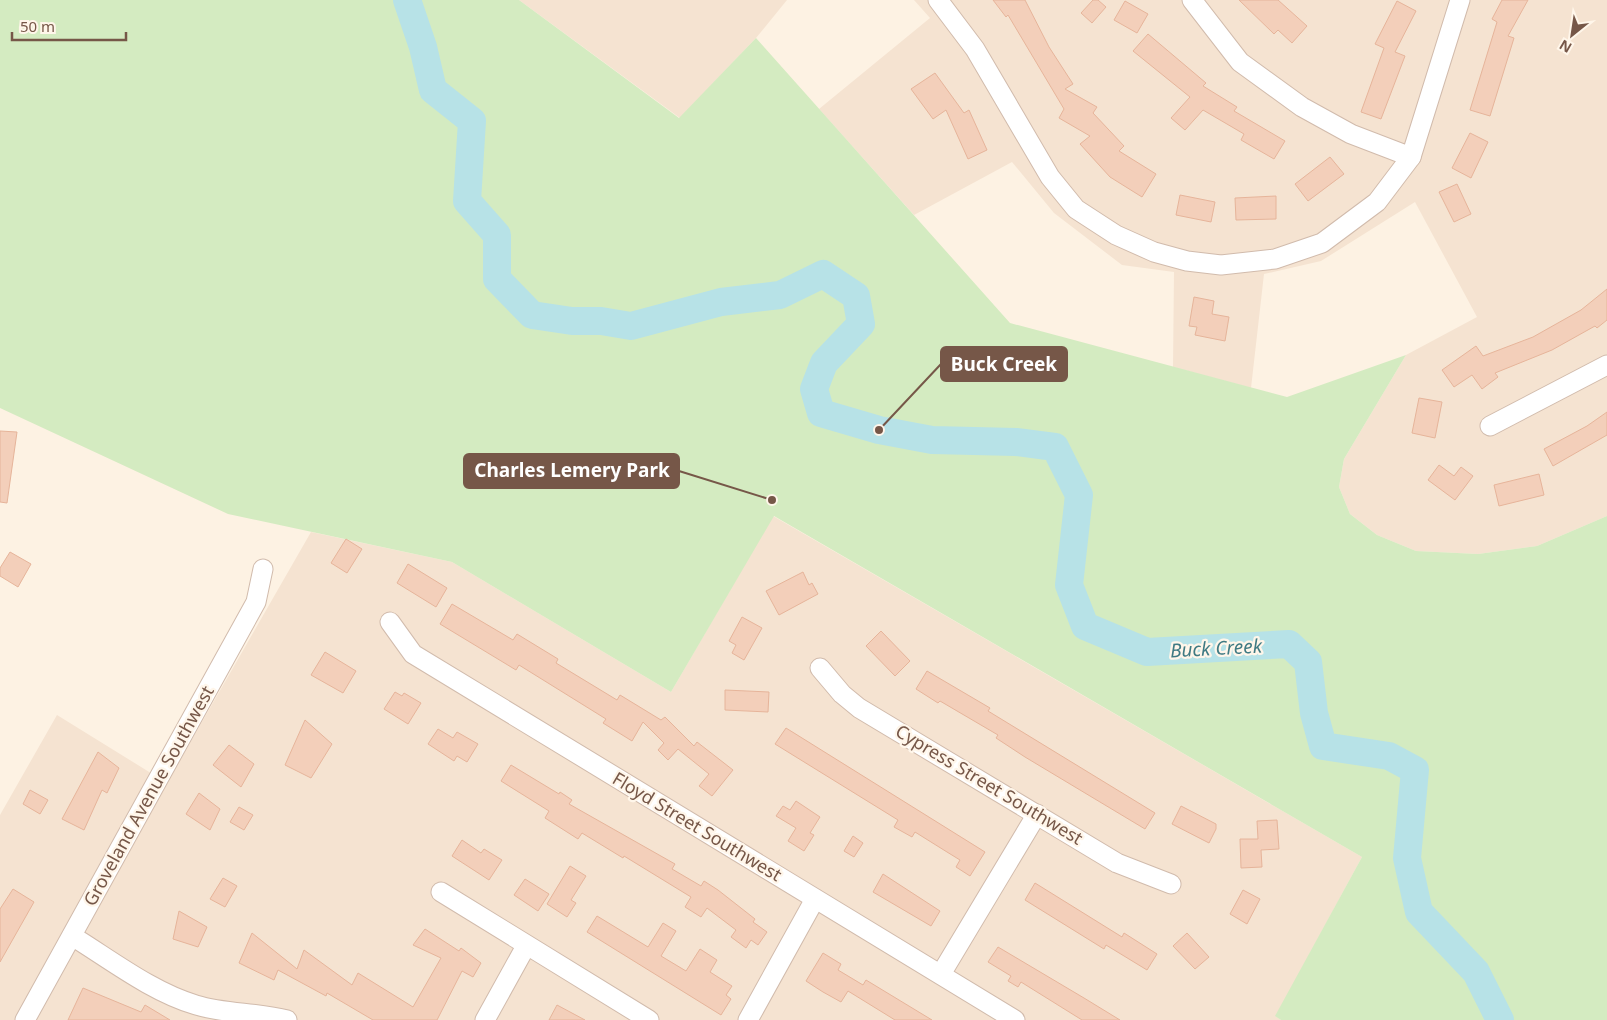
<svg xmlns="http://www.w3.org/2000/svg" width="1607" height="1020" font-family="'Noto Sans',sans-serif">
<rect width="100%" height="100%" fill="#fdf2e3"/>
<g fill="#f5e3d1">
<polygon points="519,0 787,0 756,38 680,118"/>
<polygon points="914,0 1607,0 1607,516 1537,546 1478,554 1416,551 1377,535 1350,514 1339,487 1344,459 1406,355 1477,317 1415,202 1321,261 1264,274 1251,388 1173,367 1174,272 1122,265 1054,213 1012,162 914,215 819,109 930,18"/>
<polygon points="773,516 1362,857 1276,1016 1281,1020 0,1020 0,815 57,715 167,783 311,532 452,562 671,692"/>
</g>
<polygon fill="#d4ebc1" points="0,0 519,0 679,118 756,38 1010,323 1287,397 1406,355 1344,459 1339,487 1350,514 1377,535 1416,551 1478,554 1537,546 1607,516 1607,1020 1281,1020 1275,1016 1362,857 774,516 671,692 452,562 228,514 0,408"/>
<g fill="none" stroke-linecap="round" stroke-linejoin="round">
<polyline stroke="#b7e2e7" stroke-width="28" points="407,0 423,47 433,90 472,121 467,201 497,235 497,279 532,315 572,321 601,321 631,326 721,302 780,295 823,274 856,296 861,324 824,363 814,389 821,413 879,430 932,440 1016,442 1055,447 1079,495 1069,585 1085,626 1147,652 1289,644 1308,662 1314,713 1323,746 1389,756 1415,770 1407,858 1419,912 1476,972 1500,1020"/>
</g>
<g fill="#f3cfba" stroke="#e6b49a">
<polygon points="993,0 1025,0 1049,47 1073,84 1065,89 1097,107 1093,113 1124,146 1119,151 1156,174 1142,197 1110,177 1080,144 1090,136 1059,118 1064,109 1008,15 1006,17"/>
<polygon points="1093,0 1098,0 1106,7 1092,23 1081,13"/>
<polygon points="1239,0 1278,0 1307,26 1292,43 1278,30 1274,34"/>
<polygon points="1502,0 1528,0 1508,36 1514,38 1490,116 1470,110 1497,22 1492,19"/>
<polygon points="1125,1 1148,14 1137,33 1114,20"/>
<polygon points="1397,1 1416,11 1395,52 1405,56 1381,119 1361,112 1384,48 1375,44"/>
<polygon points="1148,34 1206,83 1203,86 1237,107 1234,111 1285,141 1274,159 1241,140 1244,134 1203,110 1185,130 1171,118 1190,97 1133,51"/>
<polygon points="935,73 964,113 969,110 987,150 968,159 946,110 933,119 911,89"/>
<polygon points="1470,133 1488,142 1471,178 1452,168"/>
<polygon points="1330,157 1344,174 1308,201 1295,184"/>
<polygon points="1457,184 1471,214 1454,222 1439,192"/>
<polygon points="1180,195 1215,202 1211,222 1176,215"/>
<polygon points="1276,196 1276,219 1236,220 1235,198"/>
<polygon points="1607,289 1607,320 1597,328 1595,326 1552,350 1495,373 1498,377 1482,389 1472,375 1454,387 1442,370 1476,346 1483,356 1533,337 1581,310"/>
<polygon points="1194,297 1214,301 1212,314 1229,317 1225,341 1195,335 1197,327 1189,326"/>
<polygon points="1419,398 1442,402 1435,438 1412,433"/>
<polygon points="1607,412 1607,435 1553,466 1544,449 1587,426"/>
<polygon points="0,431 17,432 7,503 0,502"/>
<polygon points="1439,465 1454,476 1461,467 1473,476 1455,500 1428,480"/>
<polygon points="1539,474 1544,495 1499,506 1494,485"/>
<polygon points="346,539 362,549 347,573 331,563"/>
<polygon points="10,552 31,564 18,587 0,576 0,568"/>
<polygon points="408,564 447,588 436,607 397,583"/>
<polygon points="803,572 809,585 812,583 818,594 779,615 766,591"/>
<polygon points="452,604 513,640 517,634 558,659 556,663 617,700 620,695 661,720 665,717 694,746 697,742 733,770 712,796 699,786 709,774 678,749 668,760 658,750 664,743 643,722 632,741 603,723 606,719 519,665 516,670 440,624"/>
<polygon points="742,617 762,628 744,660 732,653 736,645 729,641"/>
<polygon points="881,631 910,661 895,676 866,646"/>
<polygon points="325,652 356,671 343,693 311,675"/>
<polygon points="927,671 990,708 988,711 1155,813 1145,829 1025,757 996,738 998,735 940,701 938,703 916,689"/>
<polygon points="725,690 769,692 768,712 725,710"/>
<polygon points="395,692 402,696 404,693 421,703 408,724 384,709"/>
<polygon points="305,720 332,744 311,778 285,765"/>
<polygon points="786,728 985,852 970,876 956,867 960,860 947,852 915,832 912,837 894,827 898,820 775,744"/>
<polygon points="438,729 453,738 457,732 478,744 467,762 457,756 454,761 428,744"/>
<polygon points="229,745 254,764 241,787 213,765"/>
<polygon points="98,752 119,768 107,793 102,790 84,830 62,819"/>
<polygon points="511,765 559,794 560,792 572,800 569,804 675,864 672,869 701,886 704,881 718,890 755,919 753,922 767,932 758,945 751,940 746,948 731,937 736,930 707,908 701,917 685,907 691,897 624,856 623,858 582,833 578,839 545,818 549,811 501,781"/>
<polygon points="30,790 48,800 40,814 23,804"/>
<polygon points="199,793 220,809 210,830 186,814"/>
<polygon points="796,801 820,817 810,833 814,835 804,851 788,841 796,828 776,816 783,806 790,810"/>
<polygon points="1181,806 1216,824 1216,829 1209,843 1172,824"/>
<polygon points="239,807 253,815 244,830 230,822"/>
<polygon points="1277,820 1279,849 1261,850 1262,867 1241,868 1240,839 1258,839 1257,821"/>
<polygon points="853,836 863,843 854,857 844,851"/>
<polygon points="462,840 481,853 484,849 502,860 489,880 452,856"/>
<polygon points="570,866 586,876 571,900 576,903 567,917 547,904"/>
<polygon points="883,874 940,911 931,926 873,892"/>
<polygon points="223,878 237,886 225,907 210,899"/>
<polygon points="525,879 549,894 538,911 514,895"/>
<polygon points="1035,883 1122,937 1124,933 1157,954 1147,970 1106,945 1104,949 1025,900"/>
<polygon points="13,889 34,902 0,962 0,909"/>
<polygon points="1243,890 1260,899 1247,924 1230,914"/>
<polygon points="179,911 207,927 198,947 173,939"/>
<polygon points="597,916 648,947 663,923 676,931 661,956 686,971 700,949 717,960 710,972 732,986 726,995 731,999 721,1015 587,932"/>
<polygon points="425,929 459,951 461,948 481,963 473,977 462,971 437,1020 373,1020 327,993 326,996 278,970 274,980 239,963 252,933 297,969 304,950 352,985 358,973 413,1007 441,958 413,945"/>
<polygon points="1187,933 1209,957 1195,969 1173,946"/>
<polygon points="998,947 1084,998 1120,1020 1082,1020 1021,982 1018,987 1008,981 1011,976 988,962"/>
<polygon points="823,953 841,964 838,970 863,985 866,980 932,1020 895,1020 848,991 841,1002 823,992 806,981"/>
<polygon points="83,988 141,1012 145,1005 170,1020 68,1020"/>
<polygon points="557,1005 585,1020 549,1020"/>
</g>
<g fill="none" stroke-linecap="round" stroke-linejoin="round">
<g stroke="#d1bbac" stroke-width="21">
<g id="minor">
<polyline points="938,0 975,49 1050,177 1076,209 1116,235 1154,252 1187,261 1221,265 1275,259 1322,243 1377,202 1411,157 1460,0"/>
<polyline points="1192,0 1240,62 1302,107 1351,134 1411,157"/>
<polyline points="1490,426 1607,365"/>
<polyline points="390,622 413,654 1015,1020"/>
<polyline points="820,668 842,694 859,708 1117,863 1171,884"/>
<polyline points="441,892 649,1020"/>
<path d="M72,936C111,960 152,992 196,1005C225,1014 257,1012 287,1020"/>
<polyline points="941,974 1037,814"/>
<polyline points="25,1020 256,602 263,569"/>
<polyline points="485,1020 526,946"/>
<polyline points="748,1020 815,899"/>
</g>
</g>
<use href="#minor" stroke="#fff" stroke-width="19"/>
</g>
<g text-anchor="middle" stroke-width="4.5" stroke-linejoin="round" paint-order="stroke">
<g font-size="18" fill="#765748" stroke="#fff6ea">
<text transform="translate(989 785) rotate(31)" y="6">Cypress Street Southwest</text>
<text transform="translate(149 796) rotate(-61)" y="6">Groveland Avenue Southwest</text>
<text transform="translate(697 827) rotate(31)" y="6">Floyd Street Southwest</text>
</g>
<g font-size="19" font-style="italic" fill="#3f7a83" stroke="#fff6ea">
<text transform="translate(1216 648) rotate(-3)" y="7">Buck Creek</text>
</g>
</g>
<path fill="none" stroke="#765748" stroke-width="2" d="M879 430L941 364M772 500L679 471"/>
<g fill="#765748" stroke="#fff6ea" stroke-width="2">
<circle cx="879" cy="430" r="5"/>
<circle cx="772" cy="500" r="5"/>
</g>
<g fill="#765748" stroke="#765748" stroke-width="2">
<rect x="941" y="347" width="126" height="34" rx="5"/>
<rect x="464" y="454" width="215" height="34" rx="5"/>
</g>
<g font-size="19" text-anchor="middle" font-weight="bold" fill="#fff">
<text x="1004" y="371">Buck Creek</text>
<text x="572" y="477">Charles Lemery Park</text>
</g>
<g transform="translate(1572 35) rotate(210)" stroke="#fff6ea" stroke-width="4" paint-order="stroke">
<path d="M0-4L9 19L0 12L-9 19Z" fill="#765748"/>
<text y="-8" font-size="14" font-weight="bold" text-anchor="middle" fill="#765748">N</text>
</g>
<path d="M12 32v8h114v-8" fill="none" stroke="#765748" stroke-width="2.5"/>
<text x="20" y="32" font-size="15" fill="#765748" stroke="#fff6ea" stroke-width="4" paint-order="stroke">50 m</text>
</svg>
